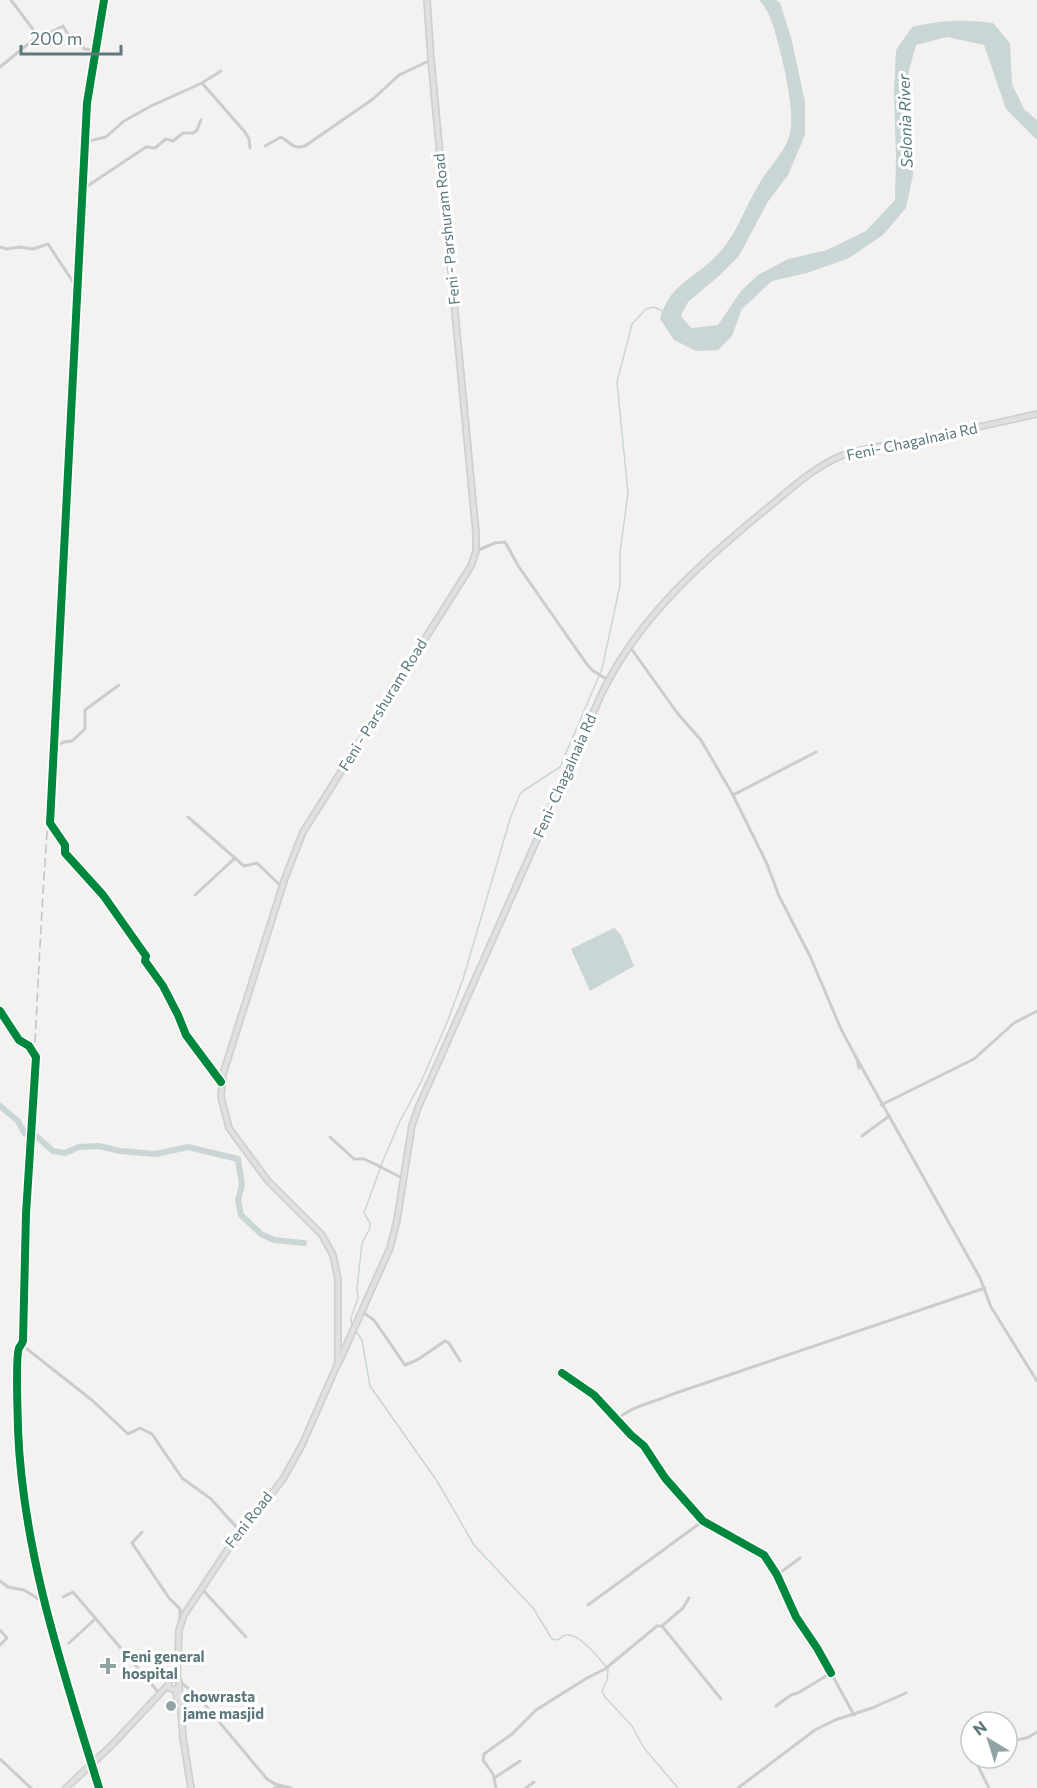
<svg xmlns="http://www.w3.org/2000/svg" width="1037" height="1788" font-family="Commissioner,sans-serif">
<rect width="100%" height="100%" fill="#f3f2f0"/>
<g fill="#c9d6d5">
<path d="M759,0H776L780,3L792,41L805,102V135L788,175L767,203L739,256L720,275L688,302L681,316L691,328L718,325L741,291L758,275L788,259L827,250L866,231L895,200L896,157L894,92L896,50L912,27C942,20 962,19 993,23L1010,43L1012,84L1024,109L1037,120V140L1006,109L984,45L947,37L916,45L908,74L913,175L906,208L883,235L849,258L807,273L772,281L742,309L732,336L718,350L696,351L674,340L660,319C670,283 693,280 716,256C737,235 743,211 758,186C768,167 789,150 791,127C794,104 778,32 767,11C765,7 762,3 759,0Z"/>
<polygon points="614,928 621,935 634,966 590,991 571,949"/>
</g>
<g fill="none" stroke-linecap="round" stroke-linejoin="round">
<g stroke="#c9d6d5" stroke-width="1.5">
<polyline points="352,1327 351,1318 358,1298 357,1288 362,1243 370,1228 370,1223 364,1213 382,1163 400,1121 421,1082 448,1020 463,979 510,819 519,796 523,791 560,767 602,669 620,585 620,553 628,493 617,382 632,324 646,309 654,307 662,311"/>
<path d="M356,1331L362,1340L370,1386L437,1481L474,1545L533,1608L552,1639L558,1640C561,1638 563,1635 566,1635C578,1632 601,1660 608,1669L607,1680L602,1691L605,1697L632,1726L644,1748L678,1788"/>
</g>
<polyline stroke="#c9d6d5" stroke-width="6" points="0,1106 18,1121 25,1134 35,1135 53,1151 65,1153 79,1147 99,1146 120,1151 156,1154 188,1147 238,1159 242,1185 238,1200 241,1215 261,1234 274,1240 304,1243"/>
<g stroke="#cfd0d0" stroke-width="8">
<g id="secondary">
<path d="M339,1362L390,1248L397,1220L412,1125L418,1108L601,695C638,617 705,559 770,506C792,488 814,467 841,456C864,447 892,445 917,440C957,432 997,423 1037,414"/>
<circle cx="174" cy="1684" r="5.5"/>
<polyline points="177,1680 179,1630 184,1615 226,1552 283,1479 302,1445 338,1363 338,1279 333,1255 322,1235 268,1181 229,1128 221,1097 223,1074 285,878 303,832 471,566 476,551 476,533 431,60 427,0"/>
<polyline points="179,1686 183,1738 191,1788"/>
<polyline points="176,1689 177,1699"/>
<polyline points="66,1788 112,1745 168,1685"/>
</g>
</g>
<g stroke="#cbcdcd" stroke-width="3">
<polyline points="104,0 87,103 50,823 65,845 65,853 103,895 146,956 145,961 163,986 178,1015 186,1035 221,1082"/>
<polyline points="37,39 63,26 74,44 81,42 84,49 95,50"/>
<polyline points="0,67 38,36 11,0"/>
<polyline points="202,83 245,132 249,139 250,148"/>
<polyline points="85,142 106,137 124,121 151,106 202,83 221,71"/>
<path d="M265,146L281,137C290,142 293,150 305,146L373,99L399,75L431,60"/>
<polyline points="83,189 146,147 155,148 166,139 173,141 183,133 193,133 197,130 201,120"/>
<polyline points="0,247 7,249 19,247 33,249 48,244 77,288"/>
<polyline points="476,551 495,543 505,542 519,567 586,663 592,670 608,680"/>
<polyline points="630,647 678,714 701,740 733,795 816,752"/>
<polyline points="53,748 64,742 72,741 85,729 85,710 119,685"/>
<polyline points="733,795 767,864 779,896 810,956 841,1029 857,1059 859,1068"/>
<polyline points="188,817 244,866 257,863 282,887"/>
<polyline points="195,895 235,858"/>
<path d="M0,1011L19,1040L29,1046L36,1057L26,1214L23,1341C22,1344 20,1346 19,1348C15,1357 18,1417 18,1430C23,1553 63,1671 99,1788"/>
<polyline points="857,1059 980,1278 991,1307 1037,1381"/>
<polyline points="881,1105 974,1059 1014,1023 1037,1011"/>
<polyline points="862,1136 889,1116"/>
<polyline points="330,1137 354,1159 364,1159 375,1164 404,1179"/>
<polyline points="361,1311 374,1320 405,1365 417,1360 445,1341 449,1343 460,1361"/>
<polyline points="22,1345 93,1401 128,1434 140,1428 152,1434 182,1478 211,1499 240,1531"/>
<polyline points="562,1373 594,1395 631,1435 644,1446 665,1478 703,1521 764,1555 777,1575 796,1617 817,1648 831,1673"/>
<path d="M618,1419C631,1406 653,1403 670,1395L985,1288"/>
<polyline points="142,1532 132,1543 169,1598 180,1609 180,1621"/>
<polyline points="777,1575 800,1558"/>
<polyline points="0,1581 8,1587 24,1590 42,1601"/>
<polyline points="202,1589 246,1637"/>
<polyline points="63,1597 73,1592 159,1693"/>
<polyline points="588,1605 703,1521"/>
<polyline points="662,1626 683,1608 689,1598"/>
<polyline points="0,1630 7,1638 0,1645"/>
<polyline points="69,1643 95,1619"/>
<polyline points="178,1681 195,1693 267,1779 275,1784 291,1788"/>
<polyline points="776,1706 791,1695 798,1693 831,1673 854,1715"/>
<polyline points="1007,1743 1029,1737 1037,1732"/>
<polyline points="982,1758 978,1766 989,1788"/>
<polyline points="0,1759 31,1788"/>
<polyline points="494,1778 520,1761"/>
<polyline points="274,1788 282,1787"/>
<polyline points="496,1788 493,1774 483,1760 484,1754 512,1734 536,1710 587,1678 605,1669 657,1626 662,1626 721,1699"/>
<polyline points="526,1788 534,1782"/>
<polyline points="738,1788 815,1730 835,1720 872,1708 906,1693"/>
</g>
<use href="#secondary" stroke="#dfe0e0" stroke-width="4.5"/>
<path stroke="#c0c2c3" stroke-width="1.5" stroke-dasharray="9 4.5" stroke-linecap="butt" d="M28,1150C37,1032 40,913 50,795L84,121L86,96L102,0"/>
<g stroke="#fff" stroke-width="11">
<g id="cycleway">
<polyline points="104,0 87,103 50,823 65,845 65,853 103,895 146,956 145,961 163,986 178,1015 186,1035 221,1082"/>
<path d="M0,1011L19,1040L29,1046L36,1057L26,1214L23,1341C22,1344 20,1346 19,1348C15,1357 18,1417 18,1430C23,1553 63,1671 99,1788"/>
<polyline points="562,1373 594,1395 631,1435 644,1446 665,1478 703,1521 764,1555 777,1575 796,1617 817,1648 831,1673"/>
</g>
</g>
<use href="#cycleway" stroke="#00873e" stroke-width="8"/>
</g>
<g fill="#91a3a5" stroke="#fff" stroke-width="2">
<path d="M105 1657h6v6h6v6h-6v6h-6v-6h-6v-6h6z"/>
<circle cx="171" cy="1706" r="6"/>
</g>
<g text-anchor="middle" stroke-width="6" stroke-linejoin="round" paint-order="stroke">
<g font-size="15" fill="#5c787d" stroke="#fff">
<text transform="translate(447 229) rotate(-96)" y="5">Feni - Parshuram Road</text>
<text transform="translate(912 442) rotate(-12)" y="5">Feni- Chagalnaia Rd</text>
<text transform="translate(383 705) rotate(-58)" y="5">Feni - Parshuram Road</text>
<text transform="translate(565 776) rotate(-66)" y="5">Feni- Chagalnaia Rd</text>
<text transform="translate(249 1520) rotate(-52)" y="5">Feni Road</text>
</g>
<g font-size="15" font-weight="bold" fill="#5c787d" stroke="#fff" text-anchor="start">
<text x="122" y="1662">Feni general<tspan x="122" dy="17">hospital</tspan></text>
<text x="183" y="1702">chowrasta<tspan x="183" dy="17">jame masjid</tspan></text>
</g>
<g font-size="16" font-style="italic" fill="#567a7a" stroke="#fff">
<text transform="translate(905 121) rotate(-92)" y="6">Selonia River</text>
</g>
</g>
<g transform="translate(989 1740) rotate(322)"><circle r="28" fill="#ffffff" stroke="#bec9cb" stroke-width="1.5"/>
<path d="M0-4.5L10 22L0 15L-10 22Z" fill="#91a3a5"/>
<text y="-9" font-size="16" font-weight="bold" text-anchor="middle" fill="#5c787d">N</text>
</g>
<path d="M21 45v9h100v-9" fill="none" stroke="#5c787d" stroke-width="3"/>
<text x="30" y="45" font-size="18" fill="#5c787d" stroke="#ffffff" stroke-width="4.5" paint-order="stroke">200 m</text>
</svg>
